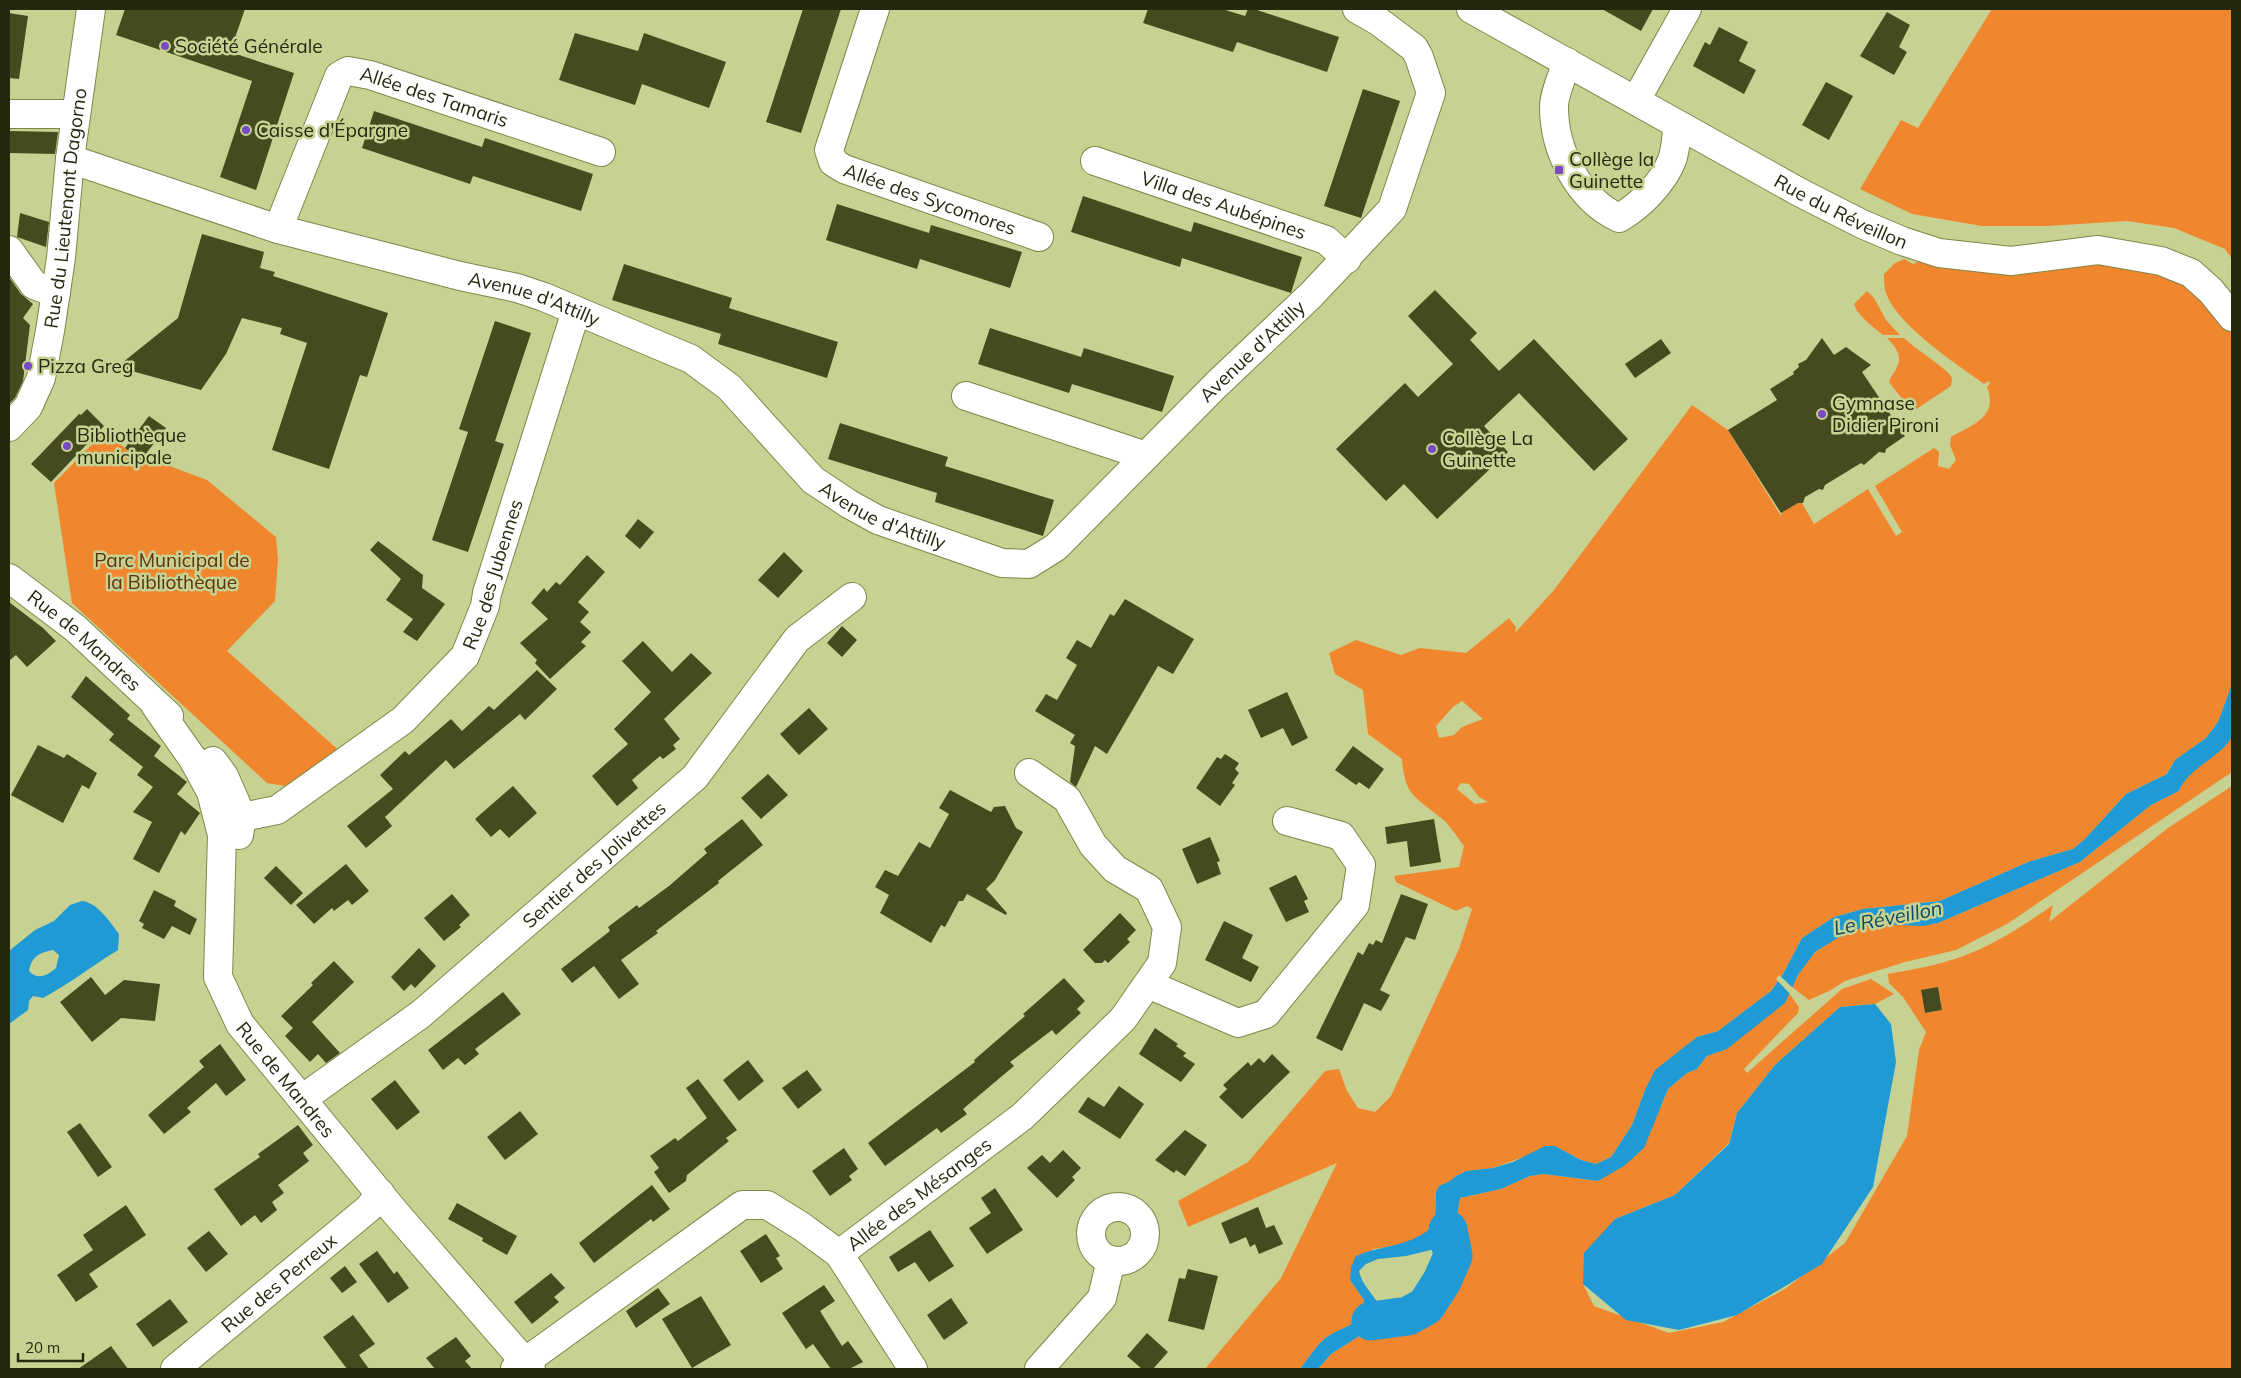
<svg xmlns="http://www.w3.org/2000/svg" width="2241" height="1378" font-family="Mulish,sans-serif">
<rect width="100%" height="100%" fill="#c7d292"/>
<g fill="#f0872e" fill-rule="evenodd">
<polygon points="1992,9 2232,9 2232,259 2225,249 2174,228 2127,221 2047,226 1982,226 1912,214 1860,189 1901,120 1918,128"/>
<path d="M1904,259L1913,264L1920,261L1970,271H2027L2095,262H2124L2185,282L2232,329V684L2218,722L2206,738L2175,760L2167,774L2126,794L2085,839L2073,849L2028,862L1940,901L1863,909L1834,917L1802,938L1783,974L1771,991L1718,1031L1697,1037L1645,1090L1632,1125L1611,1157L1596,1164L1581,1160L1555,1146L1493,1168L1466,1171L1456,1176L1451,1181L1439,1186L1436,1192L1435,1224C1419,1242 1396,1246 1373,1249L1350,1280L1364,1300C1359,1332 1340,1324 1322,1341C1314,1349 1307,1360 1300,1369H1205L1281,1278L1337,1163L1188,1227L1178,1201L1248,1162L1325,1071L1339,1069L1347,1091L1358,1108L1375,1112L1391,1096L1459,949L1472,909L1467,906L1456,911L1396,882L1394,876L1459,867L1464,846C1457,837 1450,825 1441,818C1415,796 1405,797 1402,759L1368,734L1363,690L1335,674L1329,653L1356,640L1401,655L1420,648L1466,653L1509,618L1516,627L1515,633L1554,590L1692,405L1728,430L1781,516L1782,512L1798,503H1802L1814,524L1868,489L1896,536L1902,532L1875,486L1934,448L1939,452L1938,466L1949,469L1956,460L1950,445L1951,437C1972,425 1999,417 1987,387L1990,383L1988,381L1984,384C1956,363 1895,325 1885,290C1884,285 1884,279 1884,274L1895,263ZM1462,701L1483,719L1462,727L1454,735L1439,738L1436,726L1453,707ZM1461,783L1469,784L1479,797L1488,802L1475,804L1457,789Z"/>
<polygon points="1867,291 1874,298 1886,320 1900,335 1883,335 1867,322 1857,311 1854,304"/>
<path d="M1887,338H1904C1914,348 1948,369 1952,378L1951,386L1915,410L1910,409L1889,382C1891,375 1895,373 1897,367C1903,356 1895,346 1887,338Z"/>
<polygon points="103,433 118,442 143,464 148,458 207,480 276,537 278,559 275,601 227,651 343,754 285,786 267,783 72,603 54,483"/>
<path d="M2232,736V772L2007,924L1956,950L1905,962L1845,981L1829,991L1809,1000L1792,987C1798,975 1806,960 1816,952C1831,939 1856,927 1876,924C1896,922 1917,927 1938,923L2080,862L2151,805L2179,791C2188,767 2218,757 2232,736Z"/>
<path d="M2232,786V1369H1318L1331,1354L1380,1323L1413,1321L1429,1313L1440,1300L1456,1264L1455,1228L1460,1198L1501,1189L1530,1176L1544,1174L1598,1181L1604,1177L1662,1104L1668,1089L1687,1073L1697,1069L1707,1056L1727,1049L1789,993L1799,1007L1798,1013L1744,1069L1747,1073L1842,989L1871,979L1894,994L1875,1004L1840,1007L1775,1065L1737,1113L1729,1143L1675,1195L1615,1219L1583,1284L1594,1306L1669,1333L1723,1322L1785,1289L1845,1243L1907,1136L1919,1050L1926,1032L1903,997L1889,983L1888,974C1908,970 1929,967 1948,961C1987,950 2021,927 2053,905L2049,922L2168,828ZM1938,987L1942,1010L1925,1013L1921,991Z"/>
</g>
<g fill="#1f9ad4" fill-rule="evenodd">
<path d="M2232,684C2232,697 2235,724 2232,735C2227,754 2188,767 2179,791L2151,805L2080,862L1938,923L1923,926L1876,924L1858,929L1836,939L1815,952L1798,975L1785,1003L1727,1049L1707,1056L1697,1069L1687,1073L1668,1089L1644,1148L1624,1166L1598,1181L1544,1174L1530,1176L1501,1189L1460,1198L1455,1228L1456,1244L1406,1256L1378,1259L1366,1264L1359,1271C1364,1293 1385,1299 1380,1323L1331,1354L1318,1369H1300C1307,1360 1314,1349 1322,1341C1340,1324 1359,1332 1364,1300L1350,1280L1351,1267L1356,1256C1384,1244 1413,1247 1435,1224L1436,1192L1439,1186L1450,1181L1456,1176L1466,1171L1493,1168L1513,1162L1545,1146H1555L1581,1160L1596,1164L1611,1157L1632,1125L1645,1090L1655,1070L1697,1037L1718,1031L1771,991L1783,974L1802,938L1834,917L1863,909L1940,901L2028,862L2073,849L2085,839L2126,794L2167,774L2175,760L2206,738L2218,722Z"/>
<path d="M82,901C98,903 110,922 119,934L118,950C92,966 69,984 43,998L33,996L29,1001L28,1010L9,1024V951L35,930L54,921L70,905ZM53,950L59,955L56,968C48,975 38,981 29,971C31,957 40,952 53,950Z"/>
<polygon points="1875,1004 1891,1024 1896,1062 1873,1187 1822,1264 1737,1315 1679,1330 1626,1320 1583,1284 1584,1253 1615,1219 1675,1195 1729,1144 1737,1113 1775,1065 1840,1007"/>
</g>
<polygon fill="#c7d292" points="1779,975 1794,989 1791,995 1776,979"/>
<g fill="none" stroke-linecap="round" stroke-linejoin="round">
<polyline stroke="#1f9ad4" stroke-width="39" points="1371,1321 1408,1316 1426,1306 1442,1281 1453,1256 1448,1230"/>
</g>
<g fill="#454b1f">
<polygon points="125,9 245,9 230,52 294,73 256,190 220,177 252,81 116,35"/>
<polygon points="803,9 841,9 801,133 766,122"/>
<polygon points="1148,9 1222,9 1245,16 1248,9 1254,9 1339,37 1327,72 1237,42 1233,52 1143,23"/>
<polygon points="1602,9 1653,9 1641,31"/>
<polygon points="1887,12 1910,25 1899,47 1907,52 1894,75 1860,56"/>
<polygon points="9,13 28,16 19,79 9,78"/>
<polygon points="1719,27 1748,42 1739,61 1756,70 1744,94 1693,66 1705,42 1710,45"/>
<polygon points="575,33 638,51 644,33 726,62 709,108 642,84 635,105 559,80"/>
<polygon points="1826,82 1853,96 1829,140 1802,125"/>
<polygon points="1363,89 1400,101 1361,218 1324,206"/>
<polygon points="374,111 482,147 485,138 593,174 581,211 473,176 470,184 362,148"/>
<polygon points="9,131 58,132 55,154 9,153"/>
<polygon points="1083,196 1191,232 1194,222 1302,257 1291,293 1182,258 1180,267 1071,232"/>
<polygon points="837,204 929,233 931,225 1022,252 1010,288 920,259 917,269 826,240"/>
<polygon points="20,213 49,222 46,247 17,237"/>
<polygon points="202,234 264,252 260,268 275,272 273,276 388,313 367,377 360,375 329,469 272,450 307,343 280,334 282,328 242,318 226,354 201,390 117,367 178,318"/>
<polygon points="624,264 732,298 729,308 838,342 827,378 718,344 721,334 612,300"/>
<polygon points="9,277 21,294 33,304 23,318 30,325 23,381 15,398 9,404"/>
<polygon points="1435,290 1477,333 1470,340 1499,371 1534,339 1628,439 1594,471 1519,393 1484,426 1508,452 1437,519 1404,484 1386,501 1336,449 1405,383 1418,397 1453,364 1408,316"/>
<polygon points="495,321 531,333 495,441 504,444 468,552 432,540 468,432 459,429"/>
<polygon points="990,328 1081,357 1084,348 1174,376 1162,412 1072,384 1069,393 978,364"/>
<polygon points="1822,338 1834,355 1846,347 1871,365 1862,372 1905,436 1886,449 1885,453 1879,452 1864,465 1861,463 1825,485 1823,490 1819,489 1805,497 1803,503 1798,503 1781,513 1728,430 1777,400 1770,389 1794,374 1793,372 1799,367 1798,364 1806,360"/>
<polygon points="1661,339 1671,353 1635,378 1625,364"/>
<polygon points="87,409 104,426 51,482 31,464 79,414 81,415"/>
<polygon points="149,416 166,428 141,460 125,448"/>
<polygon points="840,423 948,457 945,466 1054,500 1043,536 935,502 937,493 828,459"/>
<polygon points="638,519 654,532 640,549 625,536"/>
<polygon points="378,541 423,575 422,588 445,604 417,641 403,632 413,619 386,600 401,579 370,550"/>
<polygon points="784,552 803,571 778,598 758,580"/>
<polygon points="587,555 605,572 578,602 589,612 580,622 591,632 581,642 586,646 550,679 535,663 537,660 520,643 548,619 531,603 544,588 547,592 556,582 560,585"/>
<polygon points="1125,599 1194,639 1173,674 1158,666 1107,754 1095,746 1076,787 1070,782 1075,746 1070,743 1075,735 1035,711 1046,694 1057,700 1077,665 1066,658 1077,640 1091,648 1110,614 1114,616"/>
<polygon points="9,602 43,628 56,641 27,667 16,655 9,661"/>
<polygon points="842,626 857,640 842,657 827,643"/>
<polygon points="643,641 672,672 691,653 712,673 664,719 680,739 673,745 676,749 663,759 660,756 632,780 638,788 617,806 592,776 628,744 614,729 651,692 622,661"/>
<polygon points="537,670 557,689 525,720 520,714 454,769 446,760 385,817 392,826 366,848 347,826 393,789 380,775 405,751 409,755 451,719 462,731 489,706 494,710"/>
<polygon points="86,676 130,715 127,719 161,746 154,756 187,782 177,794 200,813 185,835 181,831 159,873 133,859 152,822 133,812 153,787 137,775 143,767 109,740 114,734 71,697"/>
<polygon points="1287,692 1308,738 1292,746 1283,728 1261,738 1248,710"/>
<polygon points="809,708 828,729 799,755 780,734"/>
<polygon points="38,745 64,758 67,754 97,773 89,789 82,785 63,823 11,795"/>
<polygon points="1353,746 1384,769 1369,789 1359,782 1356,785 1335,770"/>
<polygon points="1225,754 1239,763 1235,769 1239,773 1232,783 1235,785 1220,806 1196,788 1217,757 1221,759"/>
<polygon points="768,774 788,795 761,819 741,798"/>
<polygon points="513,786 537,813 509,838 500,829 491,837 475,819"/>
<polygon points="950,790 991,812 994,807 1005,806 1016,828 1023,832 995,880 986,889 1007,913 1006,915 967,894 963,901 959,901 945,927 941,925 931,943 880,913 889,895 875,887 885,870 898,876 919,842 930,848 949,814 939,808"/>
<polygon points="742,819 763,845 718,881 719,883 656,931 658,933 621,960 639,984 619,999 594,966 572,983 561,969 610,931 608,927 637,905 639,908 669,886 707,853 704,849"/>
<polygon points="1434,819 1441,862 1410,867 1407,841 1387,844 1385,827"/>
<polygon points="1210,837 1220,861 1217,862 1221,874 1197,884 1182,849"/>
<polygon points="346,864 369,891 352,905 348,900 334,911 332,908 314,924 296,905"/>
<polygon points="276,866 303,893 291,905 264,878"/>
<polygon points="1296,875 1308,899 1304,901 1309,912 1286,922 1269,888"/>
<polygon points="154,890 176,901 174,906 197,919 190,935 172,926 164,939 142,928 144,924 139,921"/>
<polygon points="452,894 470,915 459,925 461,927 444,941 424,918"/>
<polygon points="1401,894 1428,904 1415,940 1406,937 1380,990 1390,995 1381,1011 1364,1003 1342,1051 1316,1038 1358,952 1363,955 1369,943 1373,945 1376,940 1382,943"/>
<polygon points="1120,913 1136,930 1127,939 1130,942 1108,963 1105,960 1102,963 1095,963 1083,950"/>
<polygon points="1224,921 1253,935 1242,958 1259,967 1251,982 1205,960"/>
<polygon points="419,948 436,966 415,988 411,984 404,991 391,977"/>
<polygon points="334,961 354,982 312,1022 340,1053 326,1063 318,1054 310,1062 285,1036 293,1028 281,1016 313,985 311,983"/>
<polygon points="91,977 105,995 124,980 160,984 155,1021 121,1018 92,1042 60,1002"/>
<polygon points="1064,978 1085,1001 1077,1009 1081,1013 1056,1035 1052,1030 1010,1062 1014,1066 963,1109 967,1114 941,1133 937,1128 885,1166 868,1143 975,1062 974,1060 1025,1016 1023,1014"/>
<polygon points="1938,987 1942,1010 1925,1013 1921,990"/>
<polygon points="503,992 521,1014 475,1049 479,1054 465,1065 458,1058 443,1070 428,1050"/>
<polygon points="1155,1028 1178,1044 1176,1046 1186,1053 1183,1056 1195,1064 1181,1082 1139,1054"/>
<polygon points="220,1044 246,1080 226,1096 216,1083 187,1108 191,1112 164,1134 148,1115 204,1067 199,1061"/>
<polygon points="1272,1054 1290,1072 1242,1119 1219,1097 1227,1089 1223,1085 1248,1062 1251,1066 1259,1058 1264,1063"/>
<polygon points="748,1060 764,1081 739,1101 723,1080"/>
<polygon points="807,1070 822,1090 798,1109 782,1088"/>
<polygon points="698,1079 737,1130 726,1138 729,1141 687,1175 686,1181 669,1193 654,1172 659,1168 650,1156 675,1138 678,1141 707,1118 686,1088"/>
<polygon points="395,1080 420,1112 397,1130 371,1099"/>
<polygon points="1119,1086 1144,1104 1120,1139 1078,1112 1088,1097 1104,1107"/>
<polygon points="520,1111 538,1134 505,1160 487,1137"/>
<polygon points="80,1123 112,1167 98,1177 67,1132"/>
<polygon points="298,1125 313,1145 303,1153 309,1161 278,1185 284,1193 272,1202 277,1210 261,1223 255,1215 241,1226 214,1189 260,1157 258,1154"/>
<polygon points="1185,1130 1207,1145 1185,1176 1176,1170 1174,1173 1155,1160"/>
<polygon points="844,1148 858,1169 849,1176 852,1180 830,1196 812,1171"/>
<polygon points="1063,1150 1081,1168 1072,1177 1075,1180 1057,1198 1027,1168 1042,1155 1050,1163"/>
<polygon points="652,1185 670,1209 653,1222 651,1219 594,1263 579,1243"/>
<polygon points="995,1188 1023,1230 987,1254 969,1228 991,1213 981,1198"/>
<polygon points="457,1203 517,1236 507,1255 482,1241 483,1238 448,1219"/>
<polygon points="126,1205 146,1235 89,1274 98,1287 76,1302 57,1275 93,1250 83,1235"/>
<polygon points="1258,1207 1266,1228 1274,1225 1283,1244 1259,1254 1255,1244 1250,1247 1246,1237 1230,1244 1221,1223"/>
<polygon points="930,1230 954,1266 929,1282 915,1262 898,1272 889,1257"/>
<polygon points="209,1231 228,1254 206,1272 187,1248"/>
<polygon points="766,1234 780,1256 776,1258 783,1269 761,1283 740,1251"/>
<polygon points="377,1251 394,1274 397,1271 409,1288 388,1303 359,1264"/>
<polygon points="345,1266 357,1282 342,1293 330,1278"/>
<polygon points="1188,1269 1218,1276 1204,1330 1168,1321 1179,1278 1185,1279"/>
<polygon points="551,1273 565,1288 554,1297 559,1302 532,1324 514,1302"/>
<polygon points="824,1285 835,1301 820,1311 842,1346 848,1341 863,1362 849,1369 831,1369 813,1344 806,1349 782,1313"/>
<polygon points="658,1288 670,1304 636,1328 626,1311"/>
<polygon points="701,1296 731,1345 692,1368 662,1319"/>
<polygon points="951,1298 968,1323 944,1340 927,1315"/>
<polygon points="170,1299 188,1322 153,1347 136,1324"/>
<polygon points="353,1315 375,1344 359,1355 369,1369 347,1369 323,1337"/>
<polygon points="1147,1333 1168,1352 1153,1369 1142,1369 1127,1356"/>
<polygon points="456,1337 471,1356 465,1361 472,1369 435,1369 426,1358"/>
<polygon points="111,1346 128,1369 78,1369"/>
</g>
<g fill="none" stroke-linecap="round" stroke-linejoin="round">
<g stroke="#7d8648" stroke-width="30">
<g id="minor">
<path id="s1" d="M875,9L829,150L833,162L844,169L1039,237"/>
<path id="s2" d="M1471,9L1799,192L1862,224L1902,241L1939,253L2011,261L2098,250L2161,261L2191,273L2211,291L2232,317"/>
<path d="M1567,62C1563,75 1554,93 1554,107C1554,150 1578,199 1619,218C1640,206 1663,183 1672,160C1676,149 1676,136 1678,125"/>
<polyline points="1636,100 1687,9"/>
<polyline points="9,114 76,114"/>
<path id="s3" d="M70,159L278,229L460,276L517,288L544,297L691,359L729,387L813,480L849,504L878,520L1002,563L1029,564L1056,547L1216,385L1311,295L1392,209L1431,93L1419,57L1414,48L1378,21L1357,9"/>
<path id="s4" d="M1095,161L1326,240L1347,259"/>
<path id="s5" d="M278,229L339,76L348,71L370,75L601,152"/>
<polyline points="9,250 34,285 56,293"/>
<polyline points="966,396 1146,456"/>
<path id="s6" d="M9,427L28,407L41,378L50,331L61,258L70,159L91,9"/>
<path id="s7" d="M9,578L75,628L169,716"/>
<path id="s8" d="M155,705L193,759L211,792L222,835L218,977L240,1024L394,1211L531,1369"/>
<polyline points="213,761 224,776 242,817 239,835"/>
<path id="s9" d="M242,817L277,810L403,720L465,656L485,606L487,593L576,311"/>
<polyline points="1148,984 1238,1023 1266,1014 1355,905 1361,865 1341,836 1287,821"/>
<path id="s10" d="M302,1099L421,1014L695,777L797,639L852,597"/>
<circle cx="1118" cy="1234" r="27"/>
<path id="s11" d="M839,1254L1023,1116L1123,1019L1162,963L1167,927L1149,889L1115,869L1093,845L1067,799L1029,773"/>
<path id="s12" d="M175,1369L369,1208L380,1193"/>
<polyline points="515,1369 742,1205 767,1205 801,1226 839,1254 913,1369"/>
<polyline points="1039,1369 1102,1298 1111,1260"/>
</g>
</g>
<use href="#minor" stroke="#fff" stroke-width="28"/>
</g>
<g fill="#764bc3" stroke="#c7d292" stroke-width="2">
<circle cx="165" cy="46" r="5"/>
<circle cx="246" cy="130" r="5"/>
<rect x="1554" y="165" width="10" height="10" rx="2.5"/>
<circle cx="28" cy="366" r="5"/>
<circle cx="1822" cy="414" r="5"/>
<circle cx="67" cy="446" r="5"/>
<circle cx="1432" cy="449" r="5"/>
</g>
<g text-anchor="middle" stroke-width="5" stroke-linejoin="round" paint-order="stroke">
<g font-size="19" fill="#24280e" stroke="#c7d292" text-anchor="start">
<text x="175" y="53">Société Générale</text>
<text x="256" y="137">Caisse d'Épargne</text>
<text x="1569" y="166">Collège la<tspan x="1569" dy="22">Guinette</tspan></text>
<text x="38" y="373">Pizza Greg</text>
<text x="1832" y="410">Gymnase<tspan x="1832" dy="22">Didier Pironi</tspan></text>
<text x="77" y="442">Bibliothèque<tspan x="77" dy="22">municipale</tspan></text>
<text x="1442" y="445">Collège La<tspan x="1442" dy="22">Guinette</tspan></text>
</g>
<g font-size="19" fill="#24280e" stroke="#c7d292">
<text dy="7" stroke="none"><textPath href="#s5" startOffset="265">Allée des Tamaris</textPath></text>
<text dy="7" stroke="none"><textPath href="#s1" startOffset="265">Allée des Sycomores</textPath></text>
<text dy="7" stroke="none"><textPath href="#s4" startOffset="136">Villa des Aubépines</textPath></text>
<text dy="7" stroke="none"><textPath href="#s6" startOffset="231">Rue du Lieutenant Dagorno</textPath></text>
<text dy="7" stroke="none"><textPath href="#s2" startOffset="422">Rue du Réveillon</textPath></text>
<text dy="7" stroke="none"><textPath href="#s3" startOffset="485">Avenue d'Attilly</textPath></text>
<text dy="7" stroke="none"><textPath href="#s3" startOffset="1370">Avenue d'Attilly</textPath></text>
<text dy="7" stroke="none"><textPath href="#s3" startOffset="905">Avenue d'Attilly</textPath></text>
<text dy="7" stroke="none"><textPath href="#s9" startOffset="366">Rue des Jubennes</textPath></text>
<text dy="7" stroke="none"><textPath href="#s7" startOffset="98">Rue de Mandres</textPath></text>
<text dy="7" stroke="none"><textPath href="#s10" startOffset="375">Sentier des Jolivettes</textPath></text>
<text dy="7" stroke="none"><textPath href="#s8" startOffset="414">Rue de Mandres</textPath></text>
<text dy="7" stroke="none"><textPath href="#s11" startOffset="100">Allée des Mésanges</textPath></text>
<text dy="7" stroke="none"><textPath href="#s12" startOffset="135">Rue des Perreux</textPath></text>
</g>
<g font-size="19" fill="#5c310e" stroke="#c7d292">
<text x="172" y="567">Parc Municipal de<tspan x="172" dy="22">la Bibliothèque</tspan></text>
</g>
<g font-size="20" font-style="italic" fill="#0b4a68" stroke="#c7d292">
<text transform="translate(1888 918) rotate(-11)" y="7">Le Réveillon</text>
</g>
</g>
<rect width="2241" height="1378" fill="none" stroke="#24280e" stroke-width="20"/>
<path d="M18 1353v8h65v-8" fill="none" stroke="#24280e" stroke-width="2.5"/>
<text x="25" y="1353" font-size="15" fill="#24280e" stroke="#c7d292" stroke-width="4" paint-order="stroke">20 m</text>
</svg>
